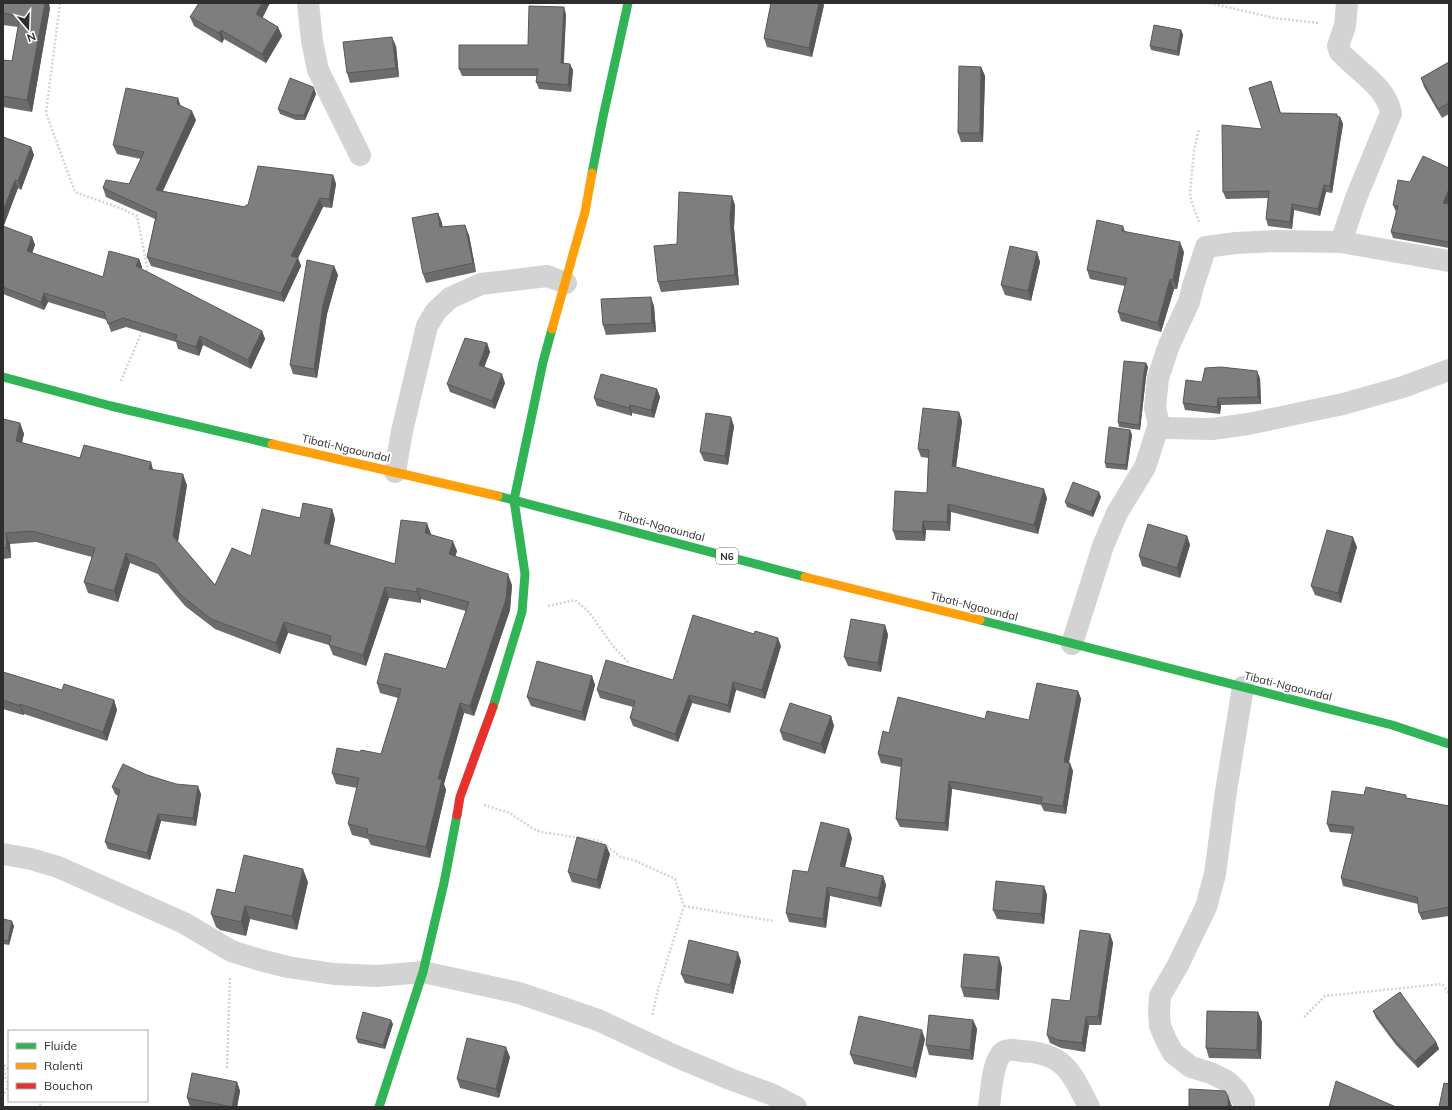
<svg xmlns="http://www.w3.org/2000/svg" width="1452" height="1110" font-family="Mulish,sans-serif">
<rect width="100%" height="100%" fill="#fff"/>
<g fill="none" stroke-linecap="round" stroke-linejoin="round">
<g stroke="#d3d3d3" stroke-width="2.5" stroke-dasharray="2 2" stroke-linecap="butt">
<polyline points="60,3 46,113 75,192 120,208 137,216 147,266 147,275"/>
<polyline points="1210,3 1274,18 1319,23"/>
<polyline points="1199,222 1191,200 1190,193 1194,151 1199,129"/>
<polyline points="121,381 143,329"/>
<polyline points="548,606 575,600 589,612 612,645 629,663"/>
<polyline points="484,805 510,813 532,828 541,832 600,841 621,857 636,861 675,879 684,906 658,990 652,1016"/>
<polyline points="684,906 773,921"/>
<polyline points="1304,1017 1325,996 1442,984 1449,993"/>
<polyline points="3,1065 8,1087 3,1095"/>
<polyline points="4,1065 9,1070"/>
<polyline points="227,1068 230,977"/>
<polyline points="37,1101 42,1107"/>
</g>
<g stroke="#d3d3d3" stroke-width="22">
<polyline points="308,3 312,41 318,70 360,155"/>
<path d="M1341,242L1356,198L1391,113C1386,86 1357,71 1340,52L1338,46L1345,26L1347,3"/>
<polyline points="1449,261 1341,242 1275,241 1236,243 1206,247 1193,286 1189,302 1169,345 1158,378 1155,408 1159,424 1165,428 1212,429 1248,424 1343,404 1403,387 1449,370"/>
<polyline points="395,472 402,431 427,326 436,311 450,298 481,284 547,276 566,283"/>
<polyline points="1072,644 1103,546 1117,513 1145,467 1159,424"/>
<polyline points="1243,687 1226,791 1215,874 1206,907 1178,965 1160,996 1159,1011 1160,1026 1166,1040 1173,1053 1191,1067 1211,1073 1227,1081 1237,1091 1244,1102 1244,1107"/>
<polyline points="3,854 31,859 58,867 184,923 231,951 260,960 288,967 334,974 377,976 423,972 519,993 598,1020 673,1055 730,1079 771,1094 796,1107"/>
<path d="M989,1107C991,1092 992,1066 1001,1054C1006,1048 1015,1050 1021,1051C1065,1053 1071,1072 1089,1107"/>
</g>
<g stroke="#30b455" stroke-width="9">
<polyline points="592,173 603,117 628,3"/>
<polyline points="3,377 111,406 272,444"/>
<polyline points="498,496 805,577"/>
<polyline points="980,620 1392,725 1449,744"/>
<polyline points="493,707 522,612 525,574 514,500 543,362 552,329"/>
<polyline points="379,1107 423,972 444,883 457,815"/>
</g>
<g stroke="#ff9f0a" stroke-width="9">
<polyline points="552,329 585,212 592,173"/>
<polyline points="272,444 498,496"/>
<polyline points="805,577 980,620"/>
</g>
<polyline stroke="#e5322d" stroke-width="9" points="457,815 460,797 493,707"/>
</g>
<g fill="#6c6c6c">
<polygon points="3,3 50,8 32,112 3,107 3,60 12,61 18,27 3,25"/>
<polygon points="824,5 812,57 767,47 764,38"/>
<polygon points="566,14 564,63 573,70 571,92 539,89 536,82 537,76 462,76 459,69 528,45"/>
<polygon points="190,17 262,17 278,27 282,36 266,63 224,39 222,43 194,26"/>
<polygon points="1181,30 1183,35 1179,56 1151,50 1150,46"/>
<polygon points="396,46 399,77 350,83 347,73"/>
<polygon points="1449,62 1449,114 1442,118 1424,87 1421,78"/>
<polygon points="981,67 985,76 983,142 961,142 958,133"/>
<polygon points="1271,81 1281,113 1337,114 1338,117 1340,117 1343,124 1332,193 1326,192 1320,216 1294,210 1292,229 1268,226 1266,219 1268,198 1226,199 1223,192 1262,129"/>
<polygon points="314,89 316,94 305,120 296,120 280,114 278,109"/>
<polygon points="181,106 196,120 163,191 245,207 248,205 333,175 336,184 332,208 323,207 298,258 301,266 284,302 151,266 147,257 155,219 106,197 103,188 129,184 141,159 117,154 113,145"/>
<polygon points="3,137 31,147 34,155 21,190 18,188 3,227 32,237 35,245 32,253 103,277 139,259 142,267 141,269 262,331 265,339 251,369 203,345 199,356 178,349 176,342 126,327 111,332 107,320 48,302 44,310 3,294"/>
<polygon points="1449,201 1448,203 1449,204 1449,248 1393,238 1391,232 1396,212 1393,205"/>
<polygon points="735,205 734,228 739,285 661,292 658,282 677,244"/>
<polygon points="438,213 442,223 442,227 469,235 476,272 426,283 423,274"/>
<polygon points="1125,232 1184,252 1177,289 1174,289 1161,332 1121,321 1118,312 1125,286 1090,279 1087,270"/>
<polygon points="1037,252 1040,262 1031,301 1005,295 1001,285"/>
<polygon points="334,266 338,275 327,314 317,378 293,374 290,365"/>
<polygon points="654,306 656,332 606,335 603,325"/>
<polygon points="487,343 490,352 484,367 505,383 495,409 450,392 447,384"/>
<polygon points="1146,363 1148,367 1146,377 1140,430 1119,427 1118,422"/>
<polygon points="1260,378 1261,404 1221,405 1220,414 1185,410 1183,403 1202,382"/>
<polygon points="657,389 660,397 654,418 632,413 632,416 597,406 594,398"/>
<polygon points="959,412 962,421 956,467 1047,498 1038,534 951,512 950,531 926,530 925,541 896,540 893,531 927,493 928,458 921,457 918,449"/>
<polygon points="3,419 20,423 24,434 22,443 80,458 153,470 187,485 178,542 215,585 300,518 332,509 335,519 330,545 395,564 431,534 430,534 457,551 455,556 512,585 510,610 474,716 464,713 444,784 446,790 430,858 371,845 368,839 352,835 348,824 357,788 336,784 332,773 360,752 381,754 398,698 380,693 377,683 446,669 466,611 421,599 421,603 389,598 366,666 333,655 329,645 288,633 280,654 215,629 185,606 158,574 130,563 118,602 88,593 84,582 92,557 36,542 10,544 11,558 3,559"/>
<polygon points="734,426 728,465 704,461 700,452"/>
<polygon points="1130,430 1132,435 1127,470 1106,468 1105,463"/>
<polygon points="1101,497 1093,517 1067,507 1065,502"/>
<polygon points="1187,536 1190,545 1180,578 1142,566 1139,556"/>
<polygon points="1357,547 1341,603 1315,595 1311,586"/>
<polygon points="885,625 888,635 881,672 848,666 844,657"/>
<polygon points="781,646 765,699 736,690 730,713 692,703 678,742 633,726 630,718 633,707 600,698 597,690 673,680"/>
<polygon points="3,672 62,690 114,700 117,710 107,741 24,714 23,715 3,709"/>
<polygon points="592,676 595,685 585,721 531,706 527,697"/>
<polygon points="1078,691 1081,699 1069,763 1073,771 1066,814 1044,811 1041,805 952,789 948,831 900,827 896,819 901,767 881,763 878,754 889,733 985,719 1029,720"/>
<polygon points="831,716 834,726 825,754 783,740 780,731"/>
<polygon points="147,775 201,794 196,826 161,821 150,860 108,849 105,842 118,796 115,794 112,787"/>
<polygon points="1364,795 1407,798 1449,806 1449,916 1422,920 1419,913 1418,904 1343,886 1341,878 1352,834 1330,832 1327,824"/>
<polygon points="852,838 845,868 883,876 886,885 881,907 830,896 826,928 789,922 786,913 808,872"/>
<polygon points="610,854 600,889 572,882 568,872"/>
<polygon points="308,882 297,930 250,919 246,936 220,930 216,927 211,914 235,893"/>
<polygon points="1044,886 1047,895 1044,924 997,919 993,910"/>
<polygon points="3,919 14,926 9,945 3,944"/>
<polygon points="1110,934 1113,943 1101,1025 1089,1025 1085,1052 1061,1048 1050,1043 1047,1035 1070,1001"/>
<polygon points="741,961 733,994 685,983 681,974"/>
<polygon points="1002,967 999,1000 964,997 961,987"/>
<polygon points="1373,1011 1436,1042 1439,1049 1418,1068 1396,1045 1376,1018"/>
<polygon points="1258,1012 1262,1022 1261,1059 1209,1058 1206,1048"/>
<polygon points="973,1020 977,1029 973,1060 929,1055 926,1045"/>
<polygon points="393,1024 385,1049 358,1043 356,1038"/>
<polygon points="925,1039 916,1078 854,1064 850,1054"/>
<polygon points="510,1057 499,1098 460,1088 457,1079"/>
<polygon points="237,1082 240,1091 237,1107 190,1107 187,1098"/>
</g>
<g fill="#585858">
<polygon points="45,3 49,3 50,8 32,112 27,100"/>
<polygon points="262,3 270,3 260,23 256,14"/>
<polygon points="819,3 823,3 824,5 812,57 809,48"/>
<polygon points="564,7 566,14 563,69 561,63"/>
<polygon points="278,27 282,36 266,63 262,54"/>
<polygon points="221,30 224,39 222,43 219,33"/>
<polygon points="1181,30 1183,35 1179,56 1177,51"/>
<polygon points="392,37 396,46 399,77 396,68"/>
<polygon points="570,64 573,70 571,92 568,85"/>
<polygon points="981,67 985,76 983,142 980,133"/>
<polygon points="314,89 316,94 305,120 304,115"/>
<polygon points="178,98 181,107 177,104"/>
<polygon points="192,111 196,120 159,198 156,190"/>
<polygon points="1340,117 1343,124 1332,193 1330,186"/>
<polygon points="31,147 34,155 21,190 18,181"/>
<polygon points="333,175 336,184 332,208 329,199"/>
<polygon points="15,180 18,188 3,228 3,211"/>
<polygon points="1324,185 1326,192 1320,216 1318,209"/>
<polygon points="1449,189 1449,201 1445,209 1443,203"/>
<polygon points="732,196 735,205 734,228 739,285 735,275 730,219"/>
<polygon points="320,198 323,207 298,258 301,266 284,302 281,293 291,256"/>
<polygon points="1292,204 1294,210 1292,229 1290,222"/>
<polygon points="438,213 442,223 444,237 440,227"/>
<polygon points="465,225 469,235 476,272 473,263"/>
<polygon points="1123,226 1126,235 1122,231"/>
<polygon points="32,237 35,245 30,259 27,251"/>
<polygon points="1180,242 1184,252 1177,289 1173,280"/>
<polygon points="1037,252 1040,262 1031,301 1028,291"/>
<polygon points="139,259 142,267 139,275 136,266"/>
<polygon points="334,266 338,275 327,314 317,378 314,369 323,305"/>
<polygon points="1170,279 1174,289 1161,332 1158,323"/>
<polygon points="44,293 48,302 44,310 41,302"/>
<polygon points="651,297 654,306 656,332 652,323"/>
<polygon points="262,331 265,339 251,369 248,360"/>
<polygon points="200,336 203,345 199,356 196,347"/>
<polygon points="487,343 490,352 482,373 479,365"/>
<polygon points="1146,363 1148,367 1146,377 1140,430 1139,425 1144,372"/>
<polygon points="1257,371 1260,378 1261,404 1258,397"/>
<polygon points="502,374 505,383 495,409 492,401"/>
<polygon points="657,389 660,397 654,418 651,410"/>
<polygon points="1218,398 1221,405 1220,414 1217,407"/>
<polygon points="630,405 632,413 632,416 629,408"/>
<polygon points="959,412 962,421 955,475 952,466"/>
<polygon points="731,417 734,426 728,465 725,456"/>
<polygon points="20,423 24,434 19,452 16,441"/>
<polygon points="1130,430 1132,435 1127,470 1126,465"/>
<polygon points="151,462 154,473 149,469"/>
<polygon points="183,474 187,485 177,547 173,536"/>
<polygon points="1044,489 1047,498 1038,534 1034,525"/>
<polygon points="1099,492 1101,497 1093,517 1091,512"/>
<polygon points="948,504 951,512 950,531 947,522"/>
<polygon points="332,509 335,519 328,553 324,543"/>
<polygon points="923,521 926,530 925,541 922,532"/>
<polygon points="427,523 431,534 429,543 425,533"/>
<polygon points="6,533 10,544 11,558 7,548"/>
<polygon points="1187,536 1190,545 1180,578 1177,568"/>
<polygon points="1353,537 1357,547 1341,603 1338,593"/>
<polygon points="453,541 457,551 453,565 449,554"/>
<polygon points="126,553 130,563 118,602 114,591"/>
<polygon points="508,574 512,585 510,610 474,716 470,706"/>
<polygon points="385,587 389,598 366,666 363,655"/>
<polygon points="417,588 421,599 421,603 417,592"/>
<polygon points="284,622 288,633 280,654 276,643"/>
<polygon points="885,625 888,635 881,672 878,663"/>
<polygon points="778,638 781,646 765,699 762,690"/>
<polygon points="592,676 595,685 585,721 582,712"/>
<polygon points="733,682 736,690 730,713 728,705"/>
<polygon points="1078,691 1081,699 1067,770 1064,762"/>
<polygon points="689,695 692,703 678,742 675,734"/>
<polygon points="114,700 117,710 107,741 103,732"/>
<polygon points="460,703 464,713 444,784 446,790 430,858 426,847 438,779"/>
<polygon points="20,704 24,714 23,715 20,706"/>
<polygon points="831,716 834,726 825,754 821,744"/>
<polygon points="1070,763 1073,771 1066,814 1063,806"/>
<polygon points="949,781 952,789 948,831 945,823"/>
<polygon points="198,786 201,794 196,826 193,818"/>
<polygon points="158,814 161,821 150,860 147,853"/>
<polygon points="849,829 852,838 843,875 840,866"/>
<polygon points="606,845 610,854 600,889 597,880"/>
<polygon points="303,869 308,882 297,930 292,916"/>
<polygon points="883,876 886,885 881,907 878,898"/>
<polygon points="1044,886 1047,895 1044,924 1041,914"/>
<polygon points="827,887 830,896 826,928 823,919"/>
<polygon points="245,906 250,919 246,936 241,922"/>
<polygon points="12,921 14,926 9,945 8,941"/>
<polygon points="1110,934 1113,943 1101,1025 1098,1016"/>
<polygon points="738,952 741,961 733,994 730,985"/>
<polygon points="999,957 1002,967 999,1000 996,990"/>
<polygon points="1258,1012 1262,1022 1261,1059 1257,1050"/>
<polygon points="1086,1017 1089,1025 1085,1052 1082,1043"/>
<polygon points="391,1020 393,1024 385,1049 383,1045"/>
<polygon points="973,1020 977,1029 973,1060 970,1050"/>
<polygon points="922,1030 925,1039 916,1078 913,1068"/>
<polygon points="1436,1042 1439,1049 1418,1068 1415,1061"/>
<polygon points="506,1047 510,1057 499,1098 496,1089"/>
<polygon points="237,1082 240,1091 237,1107 232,1107"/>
<polygon points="1228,1096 1232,1106 1232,1107 1228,1107"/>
</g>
<g fill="#7e7e7e" stroke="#585858">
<polygon points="3,3 45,3 27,100 3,96 3,60 12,61 20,16 3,13"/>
<polygon points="199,3 262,3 256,14 278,27 262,54 221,30 219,33 190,17"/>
<polygon points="771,3 819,3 809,48 764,38"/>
<polygon points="529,6 564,7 561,63 570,64 568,85 536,82 538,69 459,69 459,45 528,45"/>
<polygon points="1154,25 1181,30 1177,51 1150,46"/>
<polygon points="392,37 396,68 347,73 343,42"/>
<polygon points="1449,62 1449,103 1438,109 1421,78"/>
<polygon points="959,66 981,67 980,133 958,133"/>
<polygon points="290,78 313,87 314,89 304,115 294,115 278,109"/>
<polygon points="1271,81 1280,113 1337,114 1336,116 1340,117 1330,186 1324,185 1318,209 1292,204 1290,222 1266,219 1269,191 1223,192 1222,125 1262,129 1249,88"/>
<polygon points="126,88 178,98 177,104 192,111 156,190 245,207 246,205 248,205 258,166 333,175 329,199 320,198 291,256 298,258 281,293 147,257 157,213 103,188 106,180 129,184 144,152 113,145"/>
<polygon points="3,137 31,147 18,181 15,180 3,211"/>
<polygon points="1423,156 1449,168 1449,189 1443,203 1449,204 1449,242 1391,232 1398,206 1393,205 1398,180 1410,182"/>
<polygon points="679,192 732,196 730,219 735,275 658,282 654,246 677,244"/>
<polygon points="438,213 440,227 465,225 473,263 423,274 412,218"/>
<polygon points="1097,220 1123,226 1122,231 1180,242 1173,280 1170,279 1158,323 1118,312 1127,278 1087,270"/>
<polygon points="3,226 32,237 27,251 103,277 109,251 139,259 136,266 262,331 248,360 200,336 196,347 175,340 177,335 123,318 108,324 104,312 44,293 41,302 3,287"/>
<polygon points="1010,246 1037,252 1028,291 1001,285"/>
<polygon points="307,260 334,266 323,305 314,369 290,365"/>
<polygon points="651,297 652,323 603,325 601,299"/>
<polygon points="465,338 487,343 479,365 502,374 492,401 447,384"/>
<polygon points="1124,361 1146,363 1144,372 1139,425 1118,422"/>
<polygon points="1221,367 1257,371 1258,397 1218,398 1217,407 1183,403 1186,380 1202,382 1205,368"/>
<polygon points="601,374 657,389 651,410 630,405 629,408 594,398"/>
<polygon points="923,408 959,412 952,466 1044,489 1034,525 948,504 947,522 923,521 922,532 893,531 895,491 927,493 929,450 918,449"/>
<polygon points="706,413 731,417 725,456 700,452"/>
<polygon points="3,419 20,423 16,441 80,458 84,445 151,462 149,469 183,474 173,536 215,585 232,548 251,556 262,509 300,518 303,503 332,509 324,543 395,564 401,520 427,523 425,533 453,541 449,554 508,574 506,599 470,706 460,703 438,779 442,779 426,847 367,834 368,829 348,824 359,778 332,773 337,748 360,752 361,750 381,754 401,689 377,683 385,653 446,669 469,602 417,588 417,592 385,587 363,655 329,645 331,636 284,622 276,643 211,619 181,595 155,564 126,553 114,591 84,582 95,548 32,531 6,533 7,548 3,548"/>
<polygon points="1109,427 1130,430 1126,465 1105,463"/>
<polygon points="1073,482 1099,492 1091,512 1065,502"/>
<polygon points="1148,524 1187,536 1177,568 1139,556"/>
<polygon points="1327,530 1353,537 1338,593 1311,586"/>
<polygon points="693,615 754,634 755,631 778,638 762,690 733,682 728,705 689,695 675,734 630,718 635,701 597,690 606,660 673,680"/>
<polygon points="851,619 885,625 878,663 844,657"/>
<polygon points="537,661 592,676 582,712 527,697"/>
<polygon points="3,672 62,690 64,684 114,700 103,732 20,704 20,706 3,700"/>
<polygon points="1037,683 1078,691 1064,762 1070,763 1063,806 1041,803 1042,797 949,781 945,823 896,819 902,759 878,754 883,731 889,733 898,697 985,719 987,711 1029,720"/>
<polygon points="790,703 831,716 821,744 780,731"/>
<polygon points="123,764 147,775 176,784 198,786 193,818 158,814 147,853 105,842 120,790 112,787"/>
<polygon points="1366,787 1406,795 1406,798 1449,806 1449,907 1419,913 1417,897 1341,878 1354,827 1327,824 1332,791 1364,795"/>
<polygon points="821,822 849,829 840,866 883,876 878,898 827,887 823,919 786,913 793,870 808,872"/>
<polygon points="577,837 606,845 597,880 568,872"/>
<polygon points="244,855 303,869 292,916 245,906 241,922 215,916 211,914 217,889 235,893"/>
<polygon points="996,881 1044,886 1041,914 993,910"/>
<polygon points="3,919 12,921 8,941 3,940"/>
<polygon points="1080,930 1110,934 1098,1016 1086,1017 1082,1043 1058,1040 1047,1035 1052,999 1070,1001"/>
<polygon points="689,940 738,952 730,985 681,974"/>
<polygon points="964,954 999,957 996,990 961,987"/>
<polygon points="1400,992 1436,1042 1415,1061 1393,1038 1373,1011"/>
<polygon points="1207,1011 1258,1012 1257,1050 1206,1048"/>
<polygon points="363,1012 391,1020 383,1045 356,1038"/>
<polygon points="929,1015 973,1020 970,1050 926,1045"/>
<polygon points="859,1016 922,1030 913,1068 850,1054"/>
<polygon points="467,1038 506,1047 496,1089 457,1079"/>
<polygon points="192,1073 237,1082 232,1107 187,1098"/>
<polygon points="1336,1081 1396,1107 1329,1107"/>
<polygon points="1444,1083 1449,1084 1449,1107 1439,1107"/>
<polygon points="1189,1089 1225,1091 1228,1096 1228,1107 1189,1107"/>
</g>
<g text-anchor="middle" stroke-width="4" stroke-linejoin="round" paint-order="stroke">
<rect fill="#fff" stroke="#6d6d6d" stroke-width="1" x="716" y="548" width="22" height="16" rx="3"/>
<g font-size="10" font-weight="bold" fill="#2e2e2e">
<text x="727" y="560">N6</text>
</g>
<g font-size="11" fill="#2e2e2e" stroke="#fff">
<text transform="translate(346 448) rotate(13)" y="4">Tibati-Ngaoundal</text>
<text transform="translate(661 526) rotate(15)" y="4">Tibati-Ngaoundal</text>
<text transform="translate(974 606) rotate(14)" y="4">Tibati-Ngaoundal</text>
<text transform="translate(1288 686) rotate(14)" y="4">Tibati-Ngaoundal</text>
</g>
</g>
<rect width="1452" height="1110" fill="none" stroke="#2e2e2e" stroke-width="8"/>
<rect x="8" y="1030" width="140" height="72" fill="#ffffff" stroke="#ababab"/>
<rect x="16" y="1043" width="20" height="6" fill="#30b455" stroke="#ababab"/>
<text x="44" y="1050" font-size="12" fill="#2e2e2e">Fluide</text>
<rect x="16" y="1063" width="20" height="6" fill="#ff9f0a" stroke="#ababab"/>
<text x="44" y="1070" font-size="12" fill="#2e2e2e">Ralenti</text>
<rect x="16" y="1083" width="20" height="6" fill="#e5322d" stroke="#ababab"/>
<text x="44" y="1090" font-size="12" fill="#2e2e2e">Bouchon</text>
<g transform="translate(28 28) rotate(161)" stroke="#ffffff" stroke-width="3" paint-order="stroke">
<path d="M0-3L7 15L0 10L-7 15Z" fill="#2e2e2e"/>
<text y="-6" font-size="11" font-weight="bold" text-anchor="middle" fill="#2e2e2e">N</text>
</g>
</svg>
